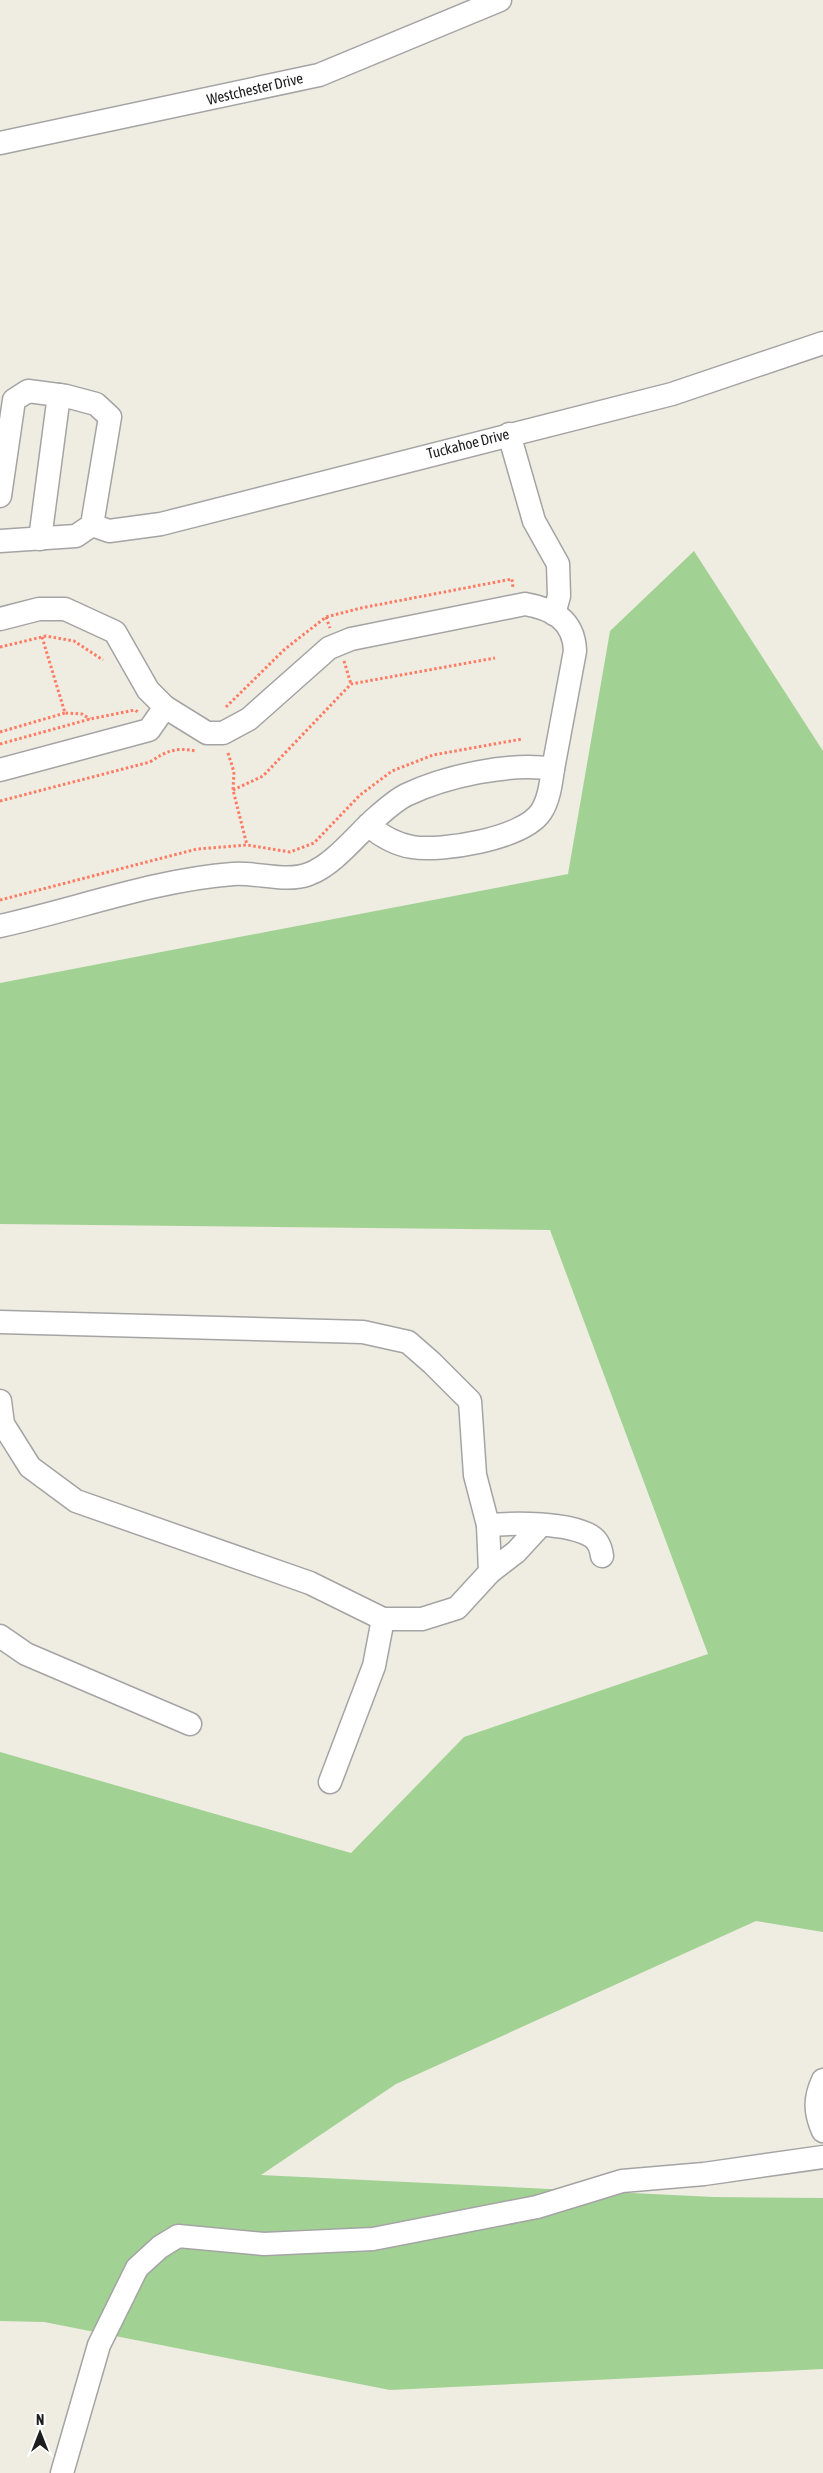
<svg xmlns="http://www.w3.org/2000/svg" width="823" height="2473" font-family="'Asap Condensed',sans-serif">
<rect width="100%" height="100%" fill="#efece2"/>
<polygon fill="#a2d293" points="694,551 823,751 823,1932 756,1921 396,2084 261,2175 714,2197 823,2198 823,2369 390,2390 44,2322 0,2321 0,1752 351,1853 464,1737 708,1654 550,1230 0,1224 0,983 568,874 610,631"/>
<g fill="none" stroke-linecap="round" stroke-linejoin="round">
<g stroke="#a4a4a4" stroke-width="25">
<g id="minor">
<polyline points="0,143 319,75 500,0"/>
<polyline points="509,434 534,521 558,564 559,596 554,614"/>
<polyline points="0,496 14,400 28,391 66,396 96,404 110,417 92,525 76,536 0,541"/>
<polyline points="92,525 109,531 161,524 672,394 823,343"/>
<polyline points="40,539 59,395"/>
<polyline points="0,619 39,609 65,609 115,632 148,690 165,707 149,730 0,770"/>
<path d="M165,707L207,733H223L249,719L329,648L351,639L525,604C553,609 574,620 575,651L553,769"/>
<path d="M0,926C77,909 154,880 233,874C257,872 286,883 309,874C334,865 358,833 378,816C386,809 396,800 406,795C446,776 510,762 553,769C551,783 549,800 541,812C523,839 441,852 412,847C394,844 381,836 368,825"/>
<polyline points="0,1322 363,1332 408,1342 432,1363 470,1401 475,1475 488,1525 490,1572 457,1608 422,1619 383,1619 310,1583 76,1501 30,1467 3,1424 0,1401"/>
<path d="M488,1525C515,1523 567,1522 591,1536C599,1541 601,1548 602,1556"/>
<polyline points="490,1572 516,1552 540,1526"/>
<polyline points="0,1636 26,1654 190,1724"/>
<polyline points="330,1782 374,1666 383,1619"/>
<path d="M823,2080C814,2099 815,2113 823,2131"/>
<polyline points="62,2473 99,2345 137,2268 160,2247 178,2236 264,2244 373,2239 537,2207 622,2181 704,2174 823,2157"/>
</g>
</g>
<g stroke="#ff7b63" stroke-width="3" stroke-dasharray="2.5 2.5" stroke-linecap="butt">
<polyline points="326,617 330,628"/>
<polyline points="42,637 65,713 82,714 90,719"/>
<polyline points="0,647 46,636 74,641 103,660"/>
<polyline points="344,661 351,684"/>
<polyline points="226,707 285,649 326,617 361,608 512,579 513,588"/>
<polyline points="0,732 65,713"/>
<polyline points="0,744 90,719 135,710 138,712"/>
<polyline points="228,753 234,772 233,790 247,845"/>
<polyline points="233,790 263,776 351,684 495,658"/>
<path d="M0,801L150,762C166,751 176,747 196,751"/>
<polyline points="0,900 197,849 247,845 290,852 314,843 360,795 392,771 433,755 522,739"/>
</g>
<use href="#minor" stroke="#fff" stroke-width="22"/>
</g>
<g text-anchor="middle" stroke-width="4" stroke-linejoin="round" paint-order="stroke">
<g font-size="15" fill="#1d1d1d" stroke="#fff">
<text transform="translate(255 89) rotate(-13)" y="5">Westchester Drive</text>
<text transform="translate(468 444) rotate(-14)" y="5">Tuckahoe Drive</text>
</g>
</g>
<g transform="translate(40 2433)" stroke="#ffffff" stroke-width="4" paint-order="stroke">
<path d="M0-4L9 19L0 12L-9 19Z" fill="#1d1d1d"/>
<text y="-8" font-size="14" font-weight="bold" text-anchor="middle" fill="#1d1d1d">N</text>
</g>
</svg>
